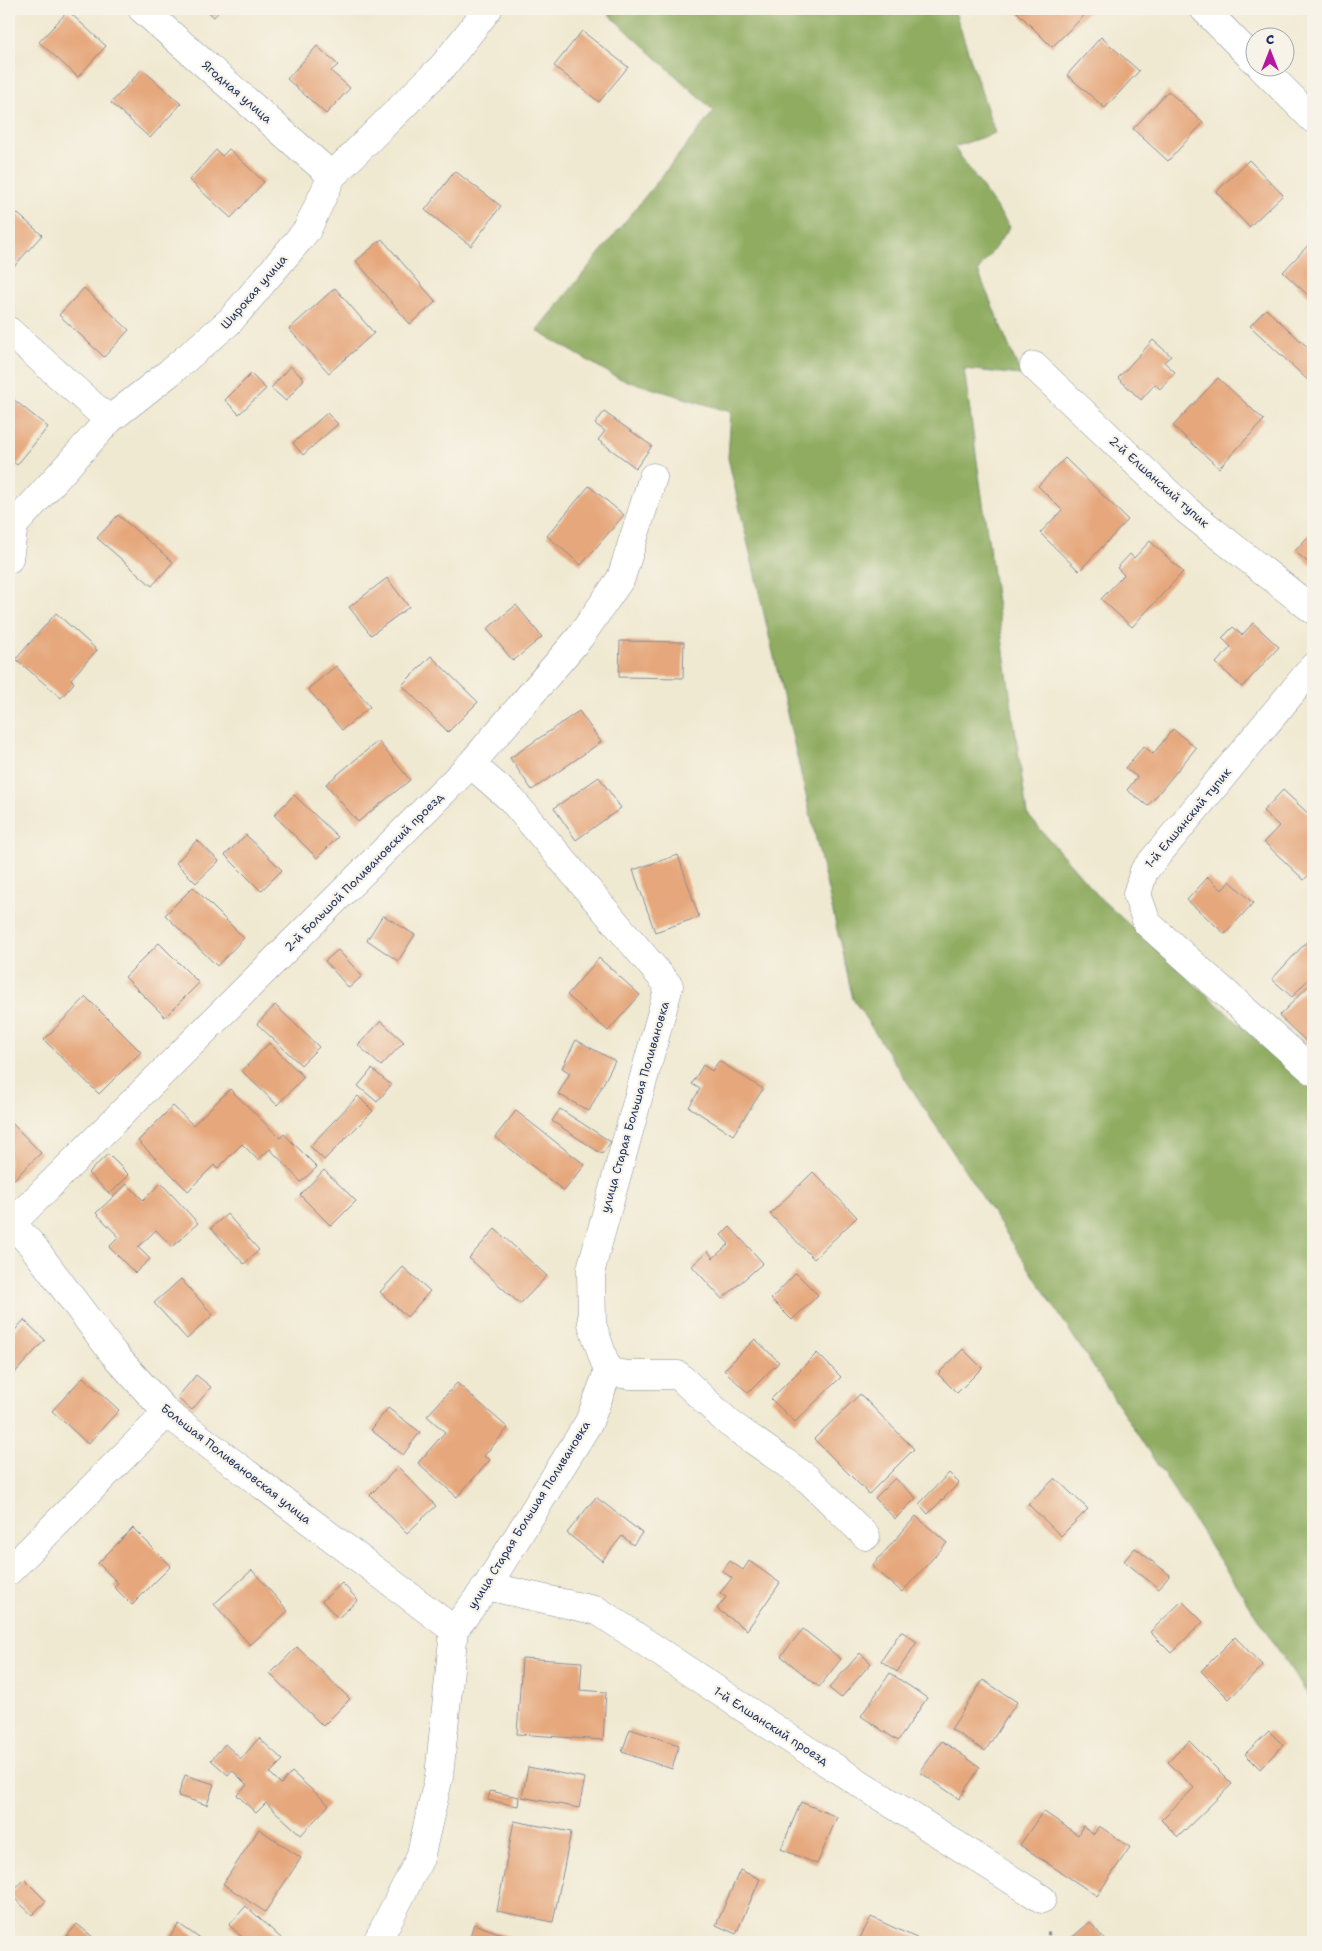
<svg xmlns="http://www.w3.org/2000/svg" width="1322" height="1951" font-family="'Shantell Sans',sans-serif">
<rect width="100%" height="100%" fill="#f7f3e8"/>
<filter id="ink" filterUnits="userSpaceOnUse"><feTurbulence type="fractalNoise" baseFrequency=".02" numOctaves="2"/><feDisplacementMap in="SourceGraphic" scale="10" xChannelSelector="R" yChannelSelector="G"/><feConvolveMatrix kernelMatrix="1 2 1 2 8 2 1 2 1" color-interpolation-filters="sRGB"/></filter>
<filter id="wash" filterUnits="userSpaceOnUse"><feTurbulence type="fractalNoise" baseFrequency=".0096" numOctaves="4" result="noise"/><feDisplacementMap in="SourceGraphic" scale="20" xChannelSelector="R" yChannelSelector="G"/><feGaussianBlur stdDeviation="1.12" result="paint"/><feColorMatrix in="noise" values="0 0 0 0 0 0 0 0 0 0 0 0 0 0 0 0 0 1.4 0 .05"/><feComposite in="paint" operator="in"/></filter>
<g filter="url(#wash)">
<rect width="100%" height="100%" fill="#f0e9d1"/>
<polygon fill="#8fac60" stroke="#556e5f" points="603,9 954,9 995,133 954,147 1010,227 978,271 1021,375 964,369 1027,814 1102,900 1313,1091 1313,1703 853,999 728,458 731,412 618,378 537,331 714,111"/>
<g id="blocks">
<g fill="#e6a77c">
<polygon points="205,9 221,9 214,17"/>
<polygon points="1014,9 1091,9 1052,47"/>
<polygon points="68,11 106,46 78,77 39,42"/>
<polygon points="582,31 628,67 599,102 554,66"/>
<polygon points="1101,37 1139,71 1105,108 1067,75"/>
<polygon points="317,46 338,65 331,71 350,88 326,114 287,79"/>
<polygon points="142,69 181,104 150,138 111,103"/>
<polygon points="1168,91 1203,123 1168,161 1133,129"/>
<polygon points="229,149 264,182 231,218 189,180 216,150 222,156"/>
<polygon points="1249,160 1283,195 1249,227 1216,192"/>
<polygon points="455,171 501,206 471,246 425,210"/>
<polygon points="9,206 42,235 9,272"/>
<polygon points="382,239 436,302 410,324 356,261"/>
<polygon points="1313,240 1313,295 1311,298 1283,272"/>
<polygon points="84,288 129,330 104,357 59,315"/>
<polygon points="335,288 374,333 329,373 289,329"/>
<polygon points="1266,309 1313,352 1313,385 1250,326"/>
<polygon points="1153,340 1171,356 1164,362 1175,372 1160,389 1155,384 1141,400 1118,378"/>
<polygon points="290,366 304,379 286,401 271,388"/>
<polygon points="251,374 266,389 239,414 225,400"/>
<polygon points="1218,378 1264,420 1219,468 1173,426"/>
<polygon points="9,396 48,427 17,465 9,459"/>
<polygon points="604,412 652,446 636,468 598,440 605,431 595,424"/>
<polygon points="327,413 338,424 303,455 293,443"/>
<polygon points="1065,458 1128,520 1079,571 1040,533 1062,510 1038,486"/>
<polygon points="589,486 624,515 581,565 547,536"/>
<polygon points="118,515 173,562 152,586 97,538"/>
<polygon points="1313,531 1313,567 1295,551"/>
<polygon points="1150,541 1183,572 1132,627 1101,599 1124,575 1117,568 1130,554 1134,558"/>
<polygon points="387,578 409,607 371,635 349,607"/>
<polygon points="516,605 542,637 513,661 487,629"/>
<polygon points="56,613 97,650 71,679 74,683 61,698 16,659"/>
<polygon points="1253,623 1279,647 1242,687 1216,663 1231,647 1222,638 1233,627 1242,635"/>
<polygon points="620,641 684,642 683,678 619,677"/>
<polygon points="431,656 478,702 448,732 402,685"/>
<polygon points="336,666 370,707 342,730 308,689"/>
<polygon points="579,711 601,742 532,790 510,758"/>
<polygon points="1173,729 1196,748 1148,806 1127,790 1137,777 1125,768 1144,746 1153,754"/>
<polygon points="378,741 410,780 358,822 326,784"/>
<polygon points="599,777 621,808 576,840 554,808"/>
<polygon points="1283,790 1313,818 1313,870 1304,880 1264,842 1279,826 1263,811"/>
<polygon points="294,795 338,837 317,858 274,815"/>
<polygon points="246,835 282,870 261,891 225,855"/>
<polygon points="197,840 219,861 196,883 176,863"/>
<polygon points="678,855 699,917 655,932 633,870"/>
<polygon points="1208,877 1222,890 1230,881 1253,903 1225,934 1187,900"/>
<polygon points="193,887 244,938 217,966 165,915"/>
<polygon points="383,915 415,935 398,961 367,940"/>
<polygon points="1313,935 1313,974 1292,997 1272,979"/>
<polygon points="159,943 199,983 165,1017 125,977"/>
<polygon points="338,950 362,976 349,988 325,961"/>
<polygon points="599,958 640,995 608,1031 567,995"/>
<polygon points="1313,981 1313,1037 1308,1043 1279,1016"/>
<polygon points="86,997 141,1052 99,1094 44,1040"/>
<polygon points="275,1005 319,1047 301,1065 257,1024"/>
<polygon points="381,1021 404,1042 381,1066 358,1045"/>
<polygon points="576,1040 615,1061 589,1111 558,1094 570,1073 562,1068"/>
<polygon points="269,1043 304,1077 277,1105 242,1071"/>
<polygon points="719,1061 763,1089 733,1135 689,1107 700,1089 692,1084 703,1065 712,1071"/>
<polygon points="372,1069 391,1085 377,1102 358,1086"/>
<polygon points="230,1089 280,1138 284,1134 317,1167 301,1182 270,1149 258,1160 242,1144 217,1169 214,1165 188,1191 138,1141 173,1106 193,1125"/>
<polygon points="358,1096 373,1111 324,1160 310,1146"/>
<polygon points="560,1109 611,1142 602,1154 552,1121"/>
<polygon points="516,1111 585,1165 564,1191 495,1137"/>
<polygon points="9,1120 41,1153 12,1181 9,1178"/>
<polygon points="108,1154 129,1175 110,1194 88,1173"/>
<polygon points="324,1170 356,1201 331,1226 300,1195"/>
<polygon points="813,1172 857,1217 814,1259 770,1214"/>
<polygon points="161,1183 198,1223 172,1247 156,1230 138,1247 150,1259 135,1273 109,1247 119,1237 96,1213 127,1184 143,1200"/>
<polygon points="227,1214 259,1250 244,1264 211,1228"/>
<polygon points="730,1227 763,1263 722,1299 692,1266 708,1251 713,1258 729,1244 721,1235"/>
<polygon points="495,1229 547,1276 520,1304 469,1258"/>
<polygon points="403,1267 430,1291 407,1317 380,1292"/>
<polygon points="796,1273 818,1295 792,1320 771,1299"/>
<polygon points="181,1279 213,1315 187,1339 154,1303"/>
<polygon points="24,1320 45,1340 9,1379 9,1337"/>
<polygon points="755,1339 779,1362 748,1393 724,1370"/>
<polygon points="963,1349 982,1368 957,1393 938,1374"/>
<polygon points="817,1353 841,1377 795,1422 771,1399"/>
<polygon points="196,1375 211,1387 192,1410 177,1398"/>
<polygon points="83,1377 119,1410 88,1444 52,1411"/>
<polygon points="457,1383 508,1428 484,1456 490,1460 457,1497 418,1463 445,1432 427,1416"/>
<polygon points="860,1394 914,1449 869,1494 814,1439"/>
<polygon points="388,1408 420,1432 403,1455 371,1430"/>
<polygon points="398,1467 436,1506 407,1533 370,1495"/>
<polygon points="949,1473 959,1483 928,1514 919,1504"/>
<polygon points="895,1478 916,1498 895,1519 875,1498"/>
<polygon points="1055,1478 1088,1509 1061,1536 1028,1504"/>
<polygon points="596,1497 642,1533 633,1545 622,1536 602,1561 567,1533"/>
<polygon points="916,1516 947,1543 902,1592 872,1566"/>
<polygon points="133,1528 171,1566 132,1605 114,1587 118,1583 98,1563"/>
<polygon points="1135,1548 1170,1575 1159,1589 1124,1561"/>
<polygon points="730,1561 743,1570 749,1561 780,1583 747,1630 717,1609 726,1597 720,1593 732,1578 722,1571"/>
<polygon points="252,1570 288,1611 250,1645 214,1604"/>
<polygon points="342,1583 358,1600 338,1618 322,1601"/>
<polygon points="1182,1601 1203,1622 1171,1653 1150,1632"/>
<polygon points="803,1629 841,1659 819,1687 781,1656"/>
<polygon points="901,1631 917,1642 897,1672 881,1661"/>
<polygon points="1235,1637 1263,1666 1229,1699 1201,1671"/>
<polygon points="297,1647 350,1699 323,1726 270,1674"/>
<polygon points="860,1653 871,1663 841,1698 829,1688"/>
<polygon points="522,1658 582,1662 580,1690 606,1692 603,1740 517,1734"/>
<polygon points="890,1673 927,1698 898,1741 861,1716"/>
<polygon points="983,1680 1017,1702 985,1751 951,1729"/>
<polygon points="630,1729 679,1745 672,1769 622,1752"/>
<polygon points="1269,1731 1283,1745 1260,1769 1245,1754"/>
<polygon points="259,1738 283,1760 270,1773 281,1784 292,1772 329,1805 301,1835 266,1803 256,1813 237,1795 247,1785 232,1770 228,1775 211,1760 225,1744 241,1759"/>
<polygon points="942,1741 980,1767 959,1799 920,1772"/>
<polygon points="1189,1741 1232,1784 1178,1837 1161,1820 1194,1788 1168,1762"/>
<polygon points="528,1767 585,1778 579,1808 522,1797"/>
<polygon points="185,1775 214,1784 207,1805 178,1796"/>
<polygon points="490,1791 519,1797 518,1806 488,1800"/>
<polygon points="801,1802 837,1817 817,1864 781,1849"/>
<polygon points="1043,1811 1078,1835 1083,1826 1094,1834 1099,1826 1130,1847 1097,1896 1020,1845"/>
<polygon points="514,1821 571,1832 553,1922 497,1911"/>
<polygon points="259,1829 301,1858 265,1912 223,1884"/>
<polygon points="740,1870 760,1879 736,1934 716,1925"/>
<polygon points="24,1879 46,1901 32,1915 10,1894"/>
<polygon points="246,1906 282,1939 279,1942 247,1942 229,1925"/>
<polygon points="871,1917 925,1942 858,1942"/>
<polygon points="1090,1922 1104,1939 1101,1942 1067,1942"/>
<polygon points="77,1924 99,1942 62,1942"/>
<polygon points="179,1924 205,1942 166,1942"/>
<polygon points="474,1924 524,1942 468,1942"/>
</g>
</g>
</g>
<g filter="url(#ink)">
<use href="#blocks" fill-opacity="0" stroke="#868c98" stroke-width="1"/>
<g fill="none" stroke-linecap="round" stroke-linejoin="round">
<g stroke="#868c98" stroke-width="29">
<g id="minor">
<polyline points="142,9 332,176"/>
<polyline points="1204,9 1254,60"/>
<polyline points="1262,68 1313,119"/>
<polyline points="9,331 109,420"/>
<polyline points="1034,366 1185,509 1313,610"/>
<polyline points="9,559 14,525 109,420 169,373 230,321 307,230 332,176 444,65 488,9"/>
<polyline points="1313,667 1144,871 1137,894 1147,923 1313,1071"/>
<polyline points="9,1221 31,1244 113,1353 167,1413 454,1630"/>
<polyline points="12,1223 471,764 580,637 621,578 653,477"/>
<polyline points="608,1372 629,1375 678,1375 729,1423 807,1478 866,1536"/>
<polyline points="9,1571 167,1413"/>
<polyline points="487,1586 598,1611 804,1748 1042,1899"/>
<polyline points="377,1942 420,1858 439,1776 454,1630 487,1586 589,1422 608,1372 592,1324 591,1269 669,986 511,799 471,764"/>
</g>
</g>
<polyline stroke="#868c98" stroke-width="3" stroke-dasharray="4 4" stroke-linecap="butt" points="1045,1942 1049,1937 1048,1929"/>
<use href="#minor" stroke="#fff" stroke-width="28"/>
</g>
</g>
<g text-anchor="middle" stroke-width="4.5" stroke-linejoin="round" paint-order="stroke">
<g font-size="12" fill="#1b2f5e" stroke="#f7f3e8">
<text transform="translate(237 92) rotate(41)" y="4">Ягодная улица</text>
<text transform="translate(254 292) rotate(-49)" y="4">Широкая улица</text>
<text transform="translate(1159 482) rotate(42)" y="4">2-й Елшанский тупик</text>
<text transform="translate(1188 818) rotate(-50)" y="4">1-й Елшанский тупик</text>
<text transform="translate(364 872) rotate(-45)" y="4">2-й Большой Поливановский проезд</text>
<text transform="translate(635 1107) rotate(-74)" y="4">улица Старая Большая Поливановка</text>
<text transform="translate(236 1464) rotate(38)" y="4">Большая Поливановская улица</text>
<text transform="translate(529 1515) rotate(-58)" y="4">улица Старая Большая Поливановка</text>
<text transform="translate(771 1726) rotate(33)" y="4">1-й Елшанский проезд</text>
</g>
</g>
<rect width="1322" height="1951" fill="none" stroke="#f7f3e8" stroke-width="30"/>
<g transform="translate(1270 52)"><circle r="24" fill="#f7f3e8" stroke="#9fa5b1"/>
<path d="M0-4L9 19L0 12L-9 19Z" fill="#b5179e"/>
<text y="-8" font-size="14" font-weight="bold" text-anchor="middle" fill="#1b2f5e">С</text>
</g>
</svg>
